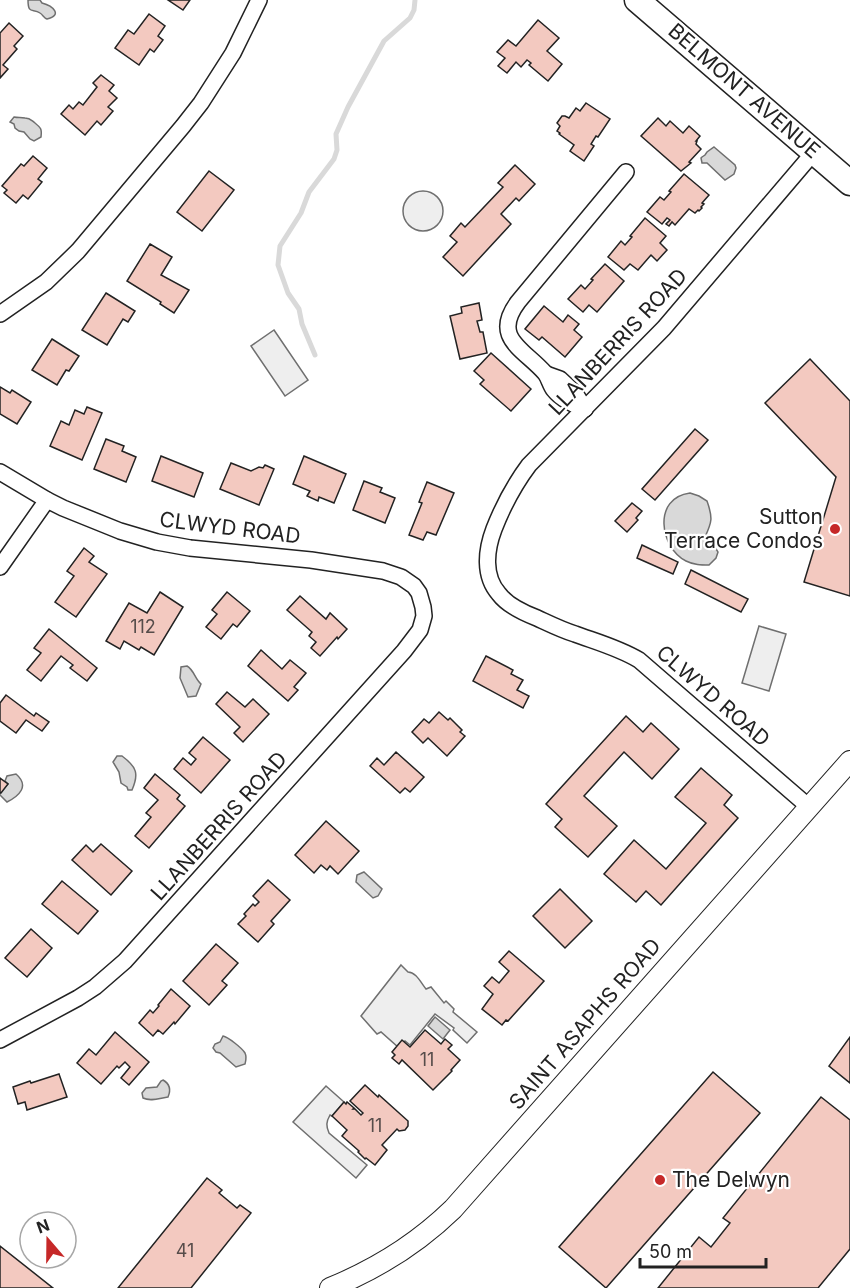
<svg xmlns="http://www.w3.org/2000/svg" width="850" height="1288" font-family="Inter,sans-serif">
<rect width="100%" height="100%" fill="#fff"/>
<g fill="#eee" stroke="#6f6f6f" stroke-width="1.5">
<circle cx="423" cy="211" r="20"/>
<polygon points="274,330 308,380 285,396 251,346"/>
<polygon points="759,626 786,634 769,691 742,683"/>
<path d="M401,965L408,972C416,972 421,983 426,989L431,987L444,1003L446,1001L454,1009L453,1012L477,1032L467,1043L453,1030L454,1028L435,1014L410,1045L405,1041L398,1047L381,1032L377,1034L361,1016Z"/>
<path d="M326,1086L344,1102L332,1116L330,1115C326,1122 326,1126 329,1133L367,1165L356,1178L293,1122Z"/>
</g>
<g fill="#d9d9d9" stroke="#6f6f6f" stroke-width="1.5">
<path d="M28,0H40L42,3C53,6 63,15 47,19C44,18 43,15 40,13C33,8 28,15 28,0Z"/>
<path d="M14,117C18,118 21,117 25,118C30,118 31,120 35,123C41,128 42,129 41,137L34,141L30,139L24,132L19,131L15,128L14,124L10,122Z"/>
<polygon points="714,147 735,165 736,168 734,174 725,180 707,163 702,163 701,158 702,157 705,155 707,152"/>
<path d="M690,493L699,496L707,501C713,518 712,522 705,537L712,542L718,552L716,558L709,565C701,565 694,565 686,561C660,548 652,498 690,493Z"/>
<path d="M187,666C194,670 195,679 201,684L196,696L188,697L180,678L181,667Z"/>
<path d="M117,756H122C137,767 139,774 132,790H128L127,787L121,783L119,772L113,762Z"/>
<path d="M16,774C30,786 19,796 7,802L0,795V793L8,784L5,781L7,776Z"/>
<polygon points="364,872 382,889 378,896 373,898 356,882 357,875"/>
<polygon points="435,1017 450,1030 443,1039 428,1026"/>
<path d="M223,1036C228,1037 242,1048 245,1053C247,1057 246,1060 245,1064L236,1067L220,1053L216,1052L213,1048L215,1044L220,1042Z"/>
<path d="M163,1080C170,1084 171,1090 168,1097C160,1098 151,1102 143,1098L142,1093L146,1088L157,1087L161,1081Z"/>
</g>
<g fill="none" stroke-linecap="round" stroke-linejoin="round">
<polyline stroke="#d9d9d9" stroke-width="5" points="315,355 302,324 299,309 288,293 278,265 280,246 301,213 309,192 334,159 337,150 336,134 348,107 384,41 410,18 414,10 415,0"/>
</g>
<g fill="#f3c9c0" stroke="#222" stroke-width="1.5">
<polygon points="168,0 190,0 183,10"/>
<polygon points="149,14 165,26 158,36 163,40 154,52 150,49 139,65 115,48 128,30 134,34"/>
<polygon points="538,20 559,38 547,51 562,64 548,81 529,65 531,63 527,60 521,67 516,62 507,73 498,66 505,58 497,52 508,40 516,46"/>
<polygon points="9,23 23,36 14,46 17,49 3,65 8,69 0,78 0,33"/>
<polygon points="101,75 114,85 109,91 117,98 108,107 113,111 101,125 97,121 85,135 61,114 69,105 73,109 79,102 83,105 97,87 93,83"/>
<polygon points="586,103 610,119 598,137 596,136 591,144 594,146 584,161 570,151 574,145 559,134 560,133 557,131 560,126 557,123 562,116 565,116 569,118 576,108 580,111"/>
<polygon points="658,118 666,126 670,121 683,133 689,126 700,136 696,141 697,141 696,144 701,149 689,162 691,163 681,171 641,136"/>
<polygon points="33,156 47,168 38,179 42,182 28,199 23,195 16,203 4,193 7,190 2,186 21,164 24,166"/>
<polygon points="515,165 535,184 519,201 516,198 501,214 511,224 463,276 443,257 457,242 450,236 461,223 465,227 503,187 498,183"/>
<polygon points="209,171 234,190 202,231 177,212"/>
<polygon points="684,174 709,195 702,203 704,204 701,207 702,208 699,211 698,210 695,213 689,209 675,225 672,222 669,226 666,224 670,220 667,218 662,224 647,212 660,197 664,200 671,192 669,191"/>
<polygon points="645,218 666,236 660,243 667,250 657,261 651,255 638,270 630,264 624,270 608,257 621,241 625,245 632,237 630,236"/>
<polygon points="150,244 172,257 161,275 189,290 174,313 160,304 161,302 127,281"/>
<polygon points="605,264 624,281 597,312 589,305 583,312 568,299 581,285 585,289 593,280 591,279"/>
<polygon points="106,293 135,311 128,322 123,319 107,345 82,330"/>
<polygon points="479,303 482,320 477,321 480,332 483,332 487,353 460,359 450,316 462,313 461,307"/>
<polygon points="544,306 563,322 568,315 579,324 574,330 582,337 565,357 542,337 539,340 525,329"/>
<polygon points="52,339 79,356 69,371 66,370 57,385 32,370"/>
<polygon points="491,353 531,389 511,411 480,384 484,380 474,371"/>
<polygon points="810,359 850,401 850,596 804,582 836,477 765,403"/>
<polygon points="0,387 10,393 12,390 31,402 17,424 0,414"/>
<polygon points="87,407 102,413 82,460 50,446 61,421 69,425 75,410 84,414"/>
<polygon points="695,429 708,440 655,500 642,489"/>
<polygon points="106,439 124,446 122,451 136,457 126,482 94,469"/>
<polygon points="161,456 203,473 194,497 152,481"/>
<polygon points="304,456 346,474 334,503 319,497 318,501 307,496 310,491 293,484"/>
<polygon points="231,463 251,471 259,467 263,468 265,465 274,469 259,505 220,489"/>
<polygon points="364,481 382,488 380,492 395,498 385,523 353,510"/>
<polygon points="427,482 454,493 436,535 427,532 423,540 409,535 422,503 419,502"/>
<polygon points="632,503 642,511 636,518 638,520 627,532 615,521"/>
<polygon points="642,545 678,562 673,574 637,558"/>
<polygon points="84,548 94,556 89,562 107,574 76,617 55,602 74,576 67,571"/>
<polygon points="691,570 748,599 741,612 685,584"/>
<polygon points="160,592 183,607 154,655 141,647 139,650 124,641 120,649 106,641 129,603 147,613"/>
<polygon points="227,592 250,611 237,627 233,624 221,639 206,627 217,614 212,610"/>
<polygon points="300,596 326,619 330,613 347,629 338,639 337,637 320,656 311,648 316,642 309,636 312,632 287,610"/>
<polygon points="49,629 97,668 87,681 70,668 73,665 61,656 41,681 27,670 41,653 34,648"/>
<polygon points="261,650 282,669 290,660 306,673 294,687 298,690 288,701 248,666"/>
<polygon points="486,656 513,670 511,674 523,680 517,690 529,696 523,708 473,681"/>
<polygon points="227,692 245,707 253,699 269,714 243,742 234,733 240,727 216,704"/>
<polygon points="6,695 34,716 36,713 49,722 42,731 26,720 16,733 0,721 0,703"/>
<polygon points="439,712 448,720 450,718 462,730 460,732 465,736 447,756 428,738 423,743 412,732 424,719 429,723"/>
<polygon points="626,716 643,732 651,723 679,749 652,779 624,752 584,796 617,826 588,857 555,827 562,819 546,804"/>
<polygon points="203,737 230,760 201,793 174,769 183,758 191,765 196,759 189,753"/>
<polygon points="396,752 424,777 410,792 405,788 400,793 370,766 377,758 384,765"/>
<polygon points="701,768 732,795 724,805 738,818 661,905 646,891 636,902 604,874 634,840 666,869 706,823 675,797"/>
<polygon points="155,774 180,795 177,799 185,806 149,848 135,836 151,817 146,813 158,800 144,788"/>
<polygon points="0,778 8,784 1,793 0,793"/>
<polygon points="326,821 359,851 338,874 330,866 327,870 321,865 314,873 295,855"/>
<polygon points="101,844 132,871 111,895 72,860 86,845 93,852"/>
<polygon points="268,880 290,900 271,921 274,924 258,942 238,924 246,916 244,914 253,904 255,906 259,902 253,896"/>
<polygon points="62,881 98,911 78,934 42,904"/>
<polygon points="560,889 592,921 565,948 533,916"/>
<polygon points="31,929 52,948 27,977 5,958"/>
<polygon points="216,944 238,963 222,981 227,985 209,1005 183,981"/>
<polygon points="509,951 544,981 508,1021 506,1020 502,1025 482,1009 493,994 484,986 492,977 499,983 509,971 499,962"/>
<polygon points="171,989 190,1006 175,1024 174,1022 163,1034 158,1030 153,1036 139,1023 150,1010 153,1013 159,1006 158,1005"/>
<polygon points="425,1030 441,1044 445,1039 452,1045 448,1049 460,1060 451,1070 452,1071 433,1090 402,1060 399,1064 392,1058 395,1055 392,1052 402,1040 410,1047"/>
<polygon points="115,1032 149,1062 129,1085 121,1078 130,1067 125,1062 119,1068 117,1066 101,1084 77,1063 89,1049 96,1055"/>
<polygon points="850,1037 850,1083 829,1066"/>
<polygon points="713,1072 760,1113 606,1288 559,1247"/>
<polygon points="59,1074 67,1097 27,1110 25,1102 18,1104 13,1087 30,1081 31,1083"/>
<polygon points="365,1085 378,1097 379,1095 408,1121 408,1126 405,1130 399,1131 397,1129 382,1145 387,1150 375,1165 366,1158 365,1159 358,1152 359,1151 342,1136 347,1130 332,1116 344,1102 346,1104 347,1102 354,1108 353,1109 355,1109 361,1115 363,1113 350,1101"/>
<polygon points="821,1097 850,1120 850,1249 818,1288 658,1288 699,1237 711,1247 730,1223 723,1218"/>
<polygon points="207,1178 222,1190 219,1193 237,1208 240,1205 251,1213 191,1288 118,1288"/>
<polygon points="0,1246 53,1288 0,1288"/>
</g>
<g fill="none" stroke-linecap="round" stroke-linejoin="round">
<g stroke="#222" stroke-width="18">
<g id="minor">
<polyline points="0,314 46,282 78,251 183,126 201,103 233,53 259,0"/>
<polyline points="546,374 560,379 575,393 585,409"/>
<path d="M585,409C573,404 562,400 554,390C550,385 549,378 545,373C524,349 491,338 518,302L626,172"/>
<polyline points="0,472 47,500 63,508 120,531 157,542 190,548 311,560 383,571 401,577 414,586 419,593 423,607 424,616 420,630 404,651 125,961 95,987 78,998 0,1040"/>
<polyline points="0,567 47,500"/>
<path d="M809,807L639,660C619,648 597,642 575,634C562,630 550,624 537,618C524,613 508,606 499,594C483,576 486,550 494,529C503,506 514,485 529,465L664,328L814,152"/>
</g>
</g>
<g stroke="#222" stroke-width="22">
<path id="tertiary" d="M330,1288C377,1269 417,1244 453,1209L850,761"/>
</g>
<g stroke="#222" stroke-width="27">
<polyline id="primary" points="637,0 850,183"/>
</g>
<use href="#minor" stroke="#fff" stroke-width="15"/>
<use href="#tertiary" stroke="#fff" stroke-width="20"/>
<use href="#primary" stroke="#fff" stroke-width="24"/>
</g>
<g fill="#c62828" stroke="#fff" stroke-width="2">
<circle cx="835" cy="529" r="6"/>
<circle cx="660" cy="1180" r="6"/>
</g>
<g text-anchor="middle" stroke-width="4.5" stroke-linejoin="round" paint-order="stroke">
<g font-size="18" fill="#564c4a">
<text x="143" y="633">112</text>
<text x="427" y="1066">11</text>
<text x="375" y="1132">11</text>
<text x="185" y="1257">41</text>
</g>
<g font-size="21" fill="#222" stroke="#fff">
<text transform="translate(744 91) rotate(41)" y="7">BELMONT AVENUE</text>
<text transform="translate(618 342) rotate(-47)" y="7">LLANBERRIS ROAD</text>
<text transform="translate(230 528) rotate(7)" y="7">CLWYD ROAD</text>
<text transform="translate(713 696) rotate(41)" y="7">CLWYD ROAD</text>
<text transform="translate(219 826) rotate(-48)" y="7">LLANBERRIS ROAD</text>
<text transform="translate(585 1024) rotate(-49)" y="7">SAINT ASAPHS ROAD</text>
</g>
<g font-size="21" fill="#222" stroke="#fff" text-anchor="end">
<text x="823" y="524">Sutton<tspan x="823" dy="24">Terrace Condos</tspan></text>
<text x="672" y="1187" text-anchor="start">The Delwyn</text>
</g>
</g>
<g transform="translate(48 1240) rotate(340)"><circle r="28" fill="#ffffff" stroke="#a7a7a7" stroke-width="1.5"/>
<path d="M0-4.5L10 22L0 15L-10 22Z" fill="#c62828"/>
<text y="-9" font-size="16" font-weight="bold" text-anchor="middle" fill="#222222">N</text>
</g>
<path d="M640 1258v9h126v-9" fill="none" stroke="#222222" stroke-width="3"/>
<text x="649" y="1258" font-size="18" fill="#222222" stroke="#ffffff" stroke-width="4.5" paint-order="stroke">50 m</text>
</svg>
